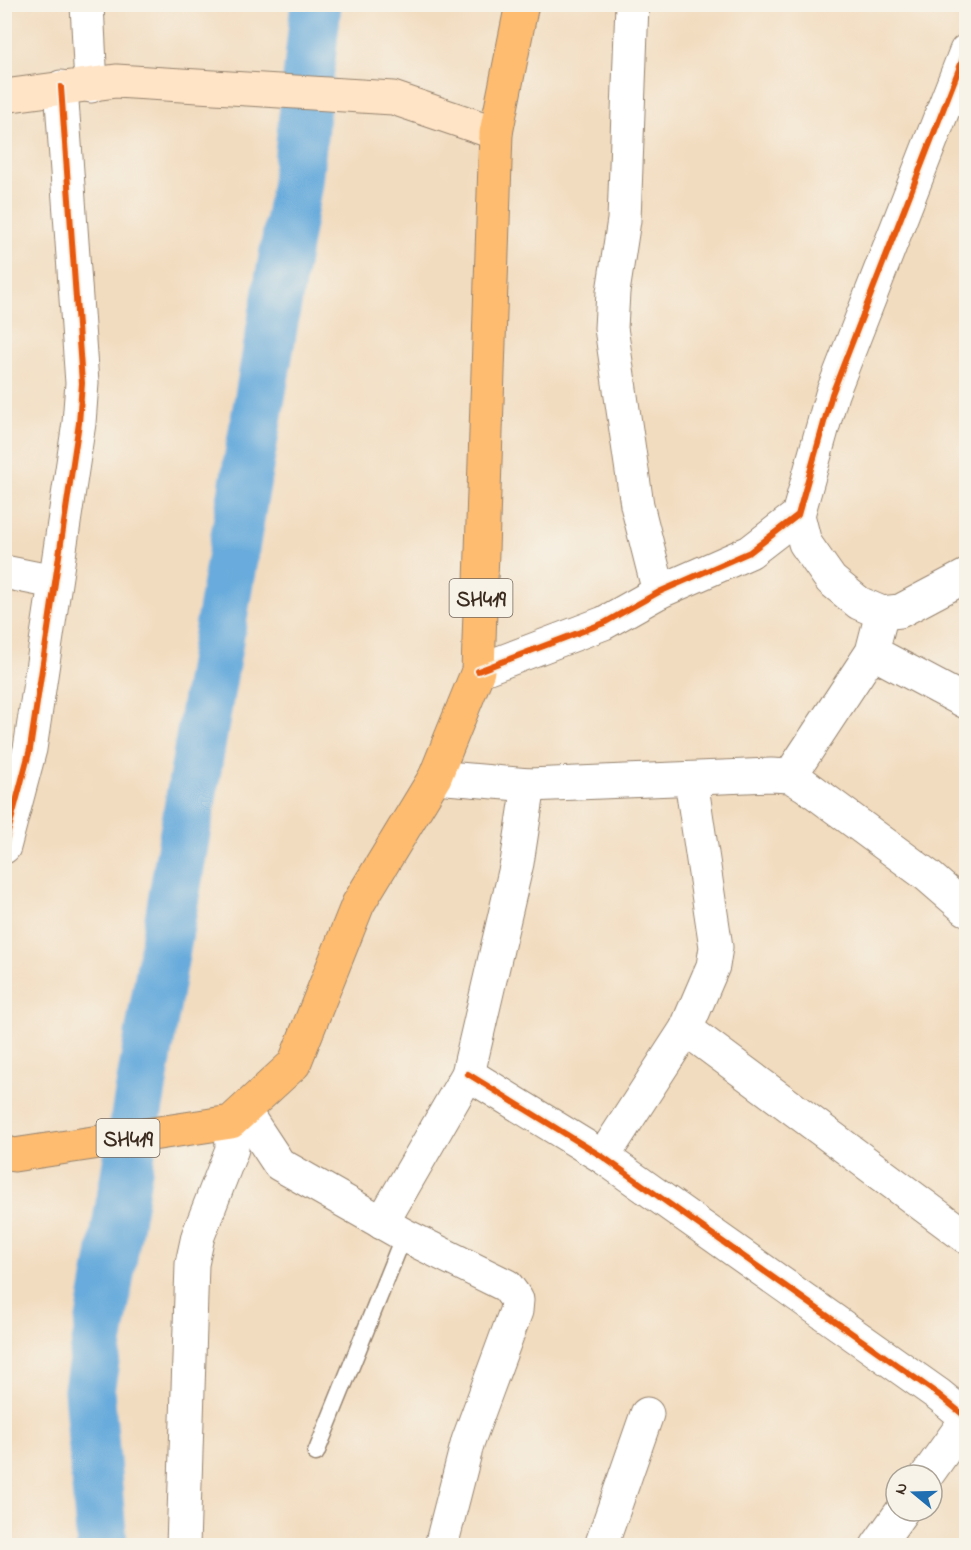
<svg xmlns="http://www.w3.org/2000/svg" width="971" height="1550" font-family="'Indie Flower',sans-serif">
<rect width="100%" height="100%" fill="#f7f3e8"/>
<filter id="ink" filterUnits="userSpaceOnUse"><feTurbulence type="fractalNoise" baseFrequency=".0167" numOctaves="2"/><feDisplacementMap in="SourceGraphic" scale="12" xChannelSelector="R" yChannelSelector="G"/><feConvolveMatrix kernelMatrix="1 2 1 2 8 2 1 2 1" color-interpolation-filters="sRGB"/></filter>
<filter id="wash" filterUnits="userSpaceOnUse"><feTurbulence type="fractalNoise" baseFrequency=".008" numOctaves="4" result="noise"/><feDisplacementMap in="SourceGraphic" scale="24" xChannelSelector="R" yChannelSelector="G"/><feGaussianBlur stdDeviation="1.35" result="paint"/><feColorMatrix in="noise" values="0 0 0 0 0 0 0 0 0 0 0 0 0 0 0 0 0 1.4 0 .05"/><feComposite in="paint" operator="in"/></filter>
<g filter="url(#wash)">
<rect width="100%" height="100%" fill="#f2dcbf"/>
<g fill="none" stroke-linecap="round" stroke-linejoin="round">
<polyline stroke="#67abdc" stroke-width="51" points="102,1546 89,1390 297,182 316,4"/>
</g>
</g>
<g filter="url(#ink)">
<g fill="none" stroke-linecap="round" stroke-linejoin="round">
<g stroke="#96836e" stroke-width="19">
<polyline id="lane" points="316,1453 404,1235"/>
</g>
<g stroke="#96836e" stroke-width="35">
<g id="street">
<polyline points="87,4 91,86"/>
<polyline points="632,4 624,220 613,292 611,328 637,505 659,592"/>
<polyline points="798,515 805,543 831,580 859,603 882,613 900,611 966,576"/>
<polyline points="4,572 54,582"/>
<polyline points="872,652 966,702"/>
<polyline points="478,671 604,623 659,592 750,552 798,515 832,394 966,51"/>
<polyline points="790,776 872,652 882,613"/>
<polyline points="435,777 529,785 771,775 790,776 805,785 928,876 966,909"/>
<polyline points="4,847 30,749 79,423 82,383 61,87"/>
<polyline points="686,1029 966,1237"/>
<polyline points="468,1074 603,1157 939,1395 966,1417"/>
<polyline points="244,1111 279,1164 404,1235 507,1286 517,1300 516,1311 468,1441 441,1546"/>
<polyline points="603,1157 686,1029 713,966 716,947 691,780"/>
<polyline points="382,1223 468,1074 517,863 529,785"/>
<polyline points="927,1475 966,1420"/>
<polyline points="183,1546 192,1264 198,1236 232,1149 231,1122"/>
<polyline points="601,1546 647,1414"/>
<polyline points="877,1546 902,1511"/>
</g>
</g>
<g stroke="#96836e" stroke-width="35">
<polyline id="secondary" points="4,96 116,81 393,98 496,133"/>
</g>
<g stroke="#96836e" stroke-width="35">
<polyline id="primary" points="4,1152 14,1155 231,1122 294,1064 358,904 435,777 478,671 496,133 522,4"/>
</g>
<use href="#lane" stroke="#fff" stroke-width="16"/>
<use href="#street" stroke="#fff" stroke-width="33"/>
<use href="#secondary" stroke="#ffe4c6" stroke-width="33"/>
<use href="#primary" stroke="#febc70" stroke-width="33"/>
<g stroke="#f7f3e8" stroke-width="10">
<g id="cycleway">
<polyline points="478,671 604,623 659,592 750,552 798,515 832,394 966,51"/>
<polyline points="4,847 30,749 79,423 82,383 61,87"/>
<polyline points="468,1074 603,1157 939,1395 966,1417"/>
</g>
</g>
<use href="#cycleway" stroke="#e8590c" stroke-width="6"/>
</g>
</g>
<g text-anchor="middle" stroke-width="6" stroke-linejoin="round" paint-order="stroke">
<g fill="#f7f3e8" stroke="#73665b" stroke-width="1.5">
<rect x="449.5" y="579" width="63" height="38" rx="4.5"/>
<rect x="96.5" y="1119" width="63" height="38" rx="4.5"/>
</g>
<g font-size="22" font-weight="bold" fill="#3b2a1e">
<text x="481" y="606">SH419</text>
<text x="128" y="1146">SH419</text>
</g>
</g>
<rect width="971" height="1550" fill="none" stroke="#f7f3e8" stroke-width="24"/>
<g transform="translate(914 1493) rotate(289)"><circle r="28" fill="#f7f3e8" stroke="#aca397" stroke-width="1.5"/>
<path d="M0-4.5L10 22L0 15L-10 22Z" fill="#1f6fb2"/>
<text y="-9" font-size="16" font-weight="bold" text-anchor="middle" fill="#3b2a1e">N</text>
</g>
</svg>
